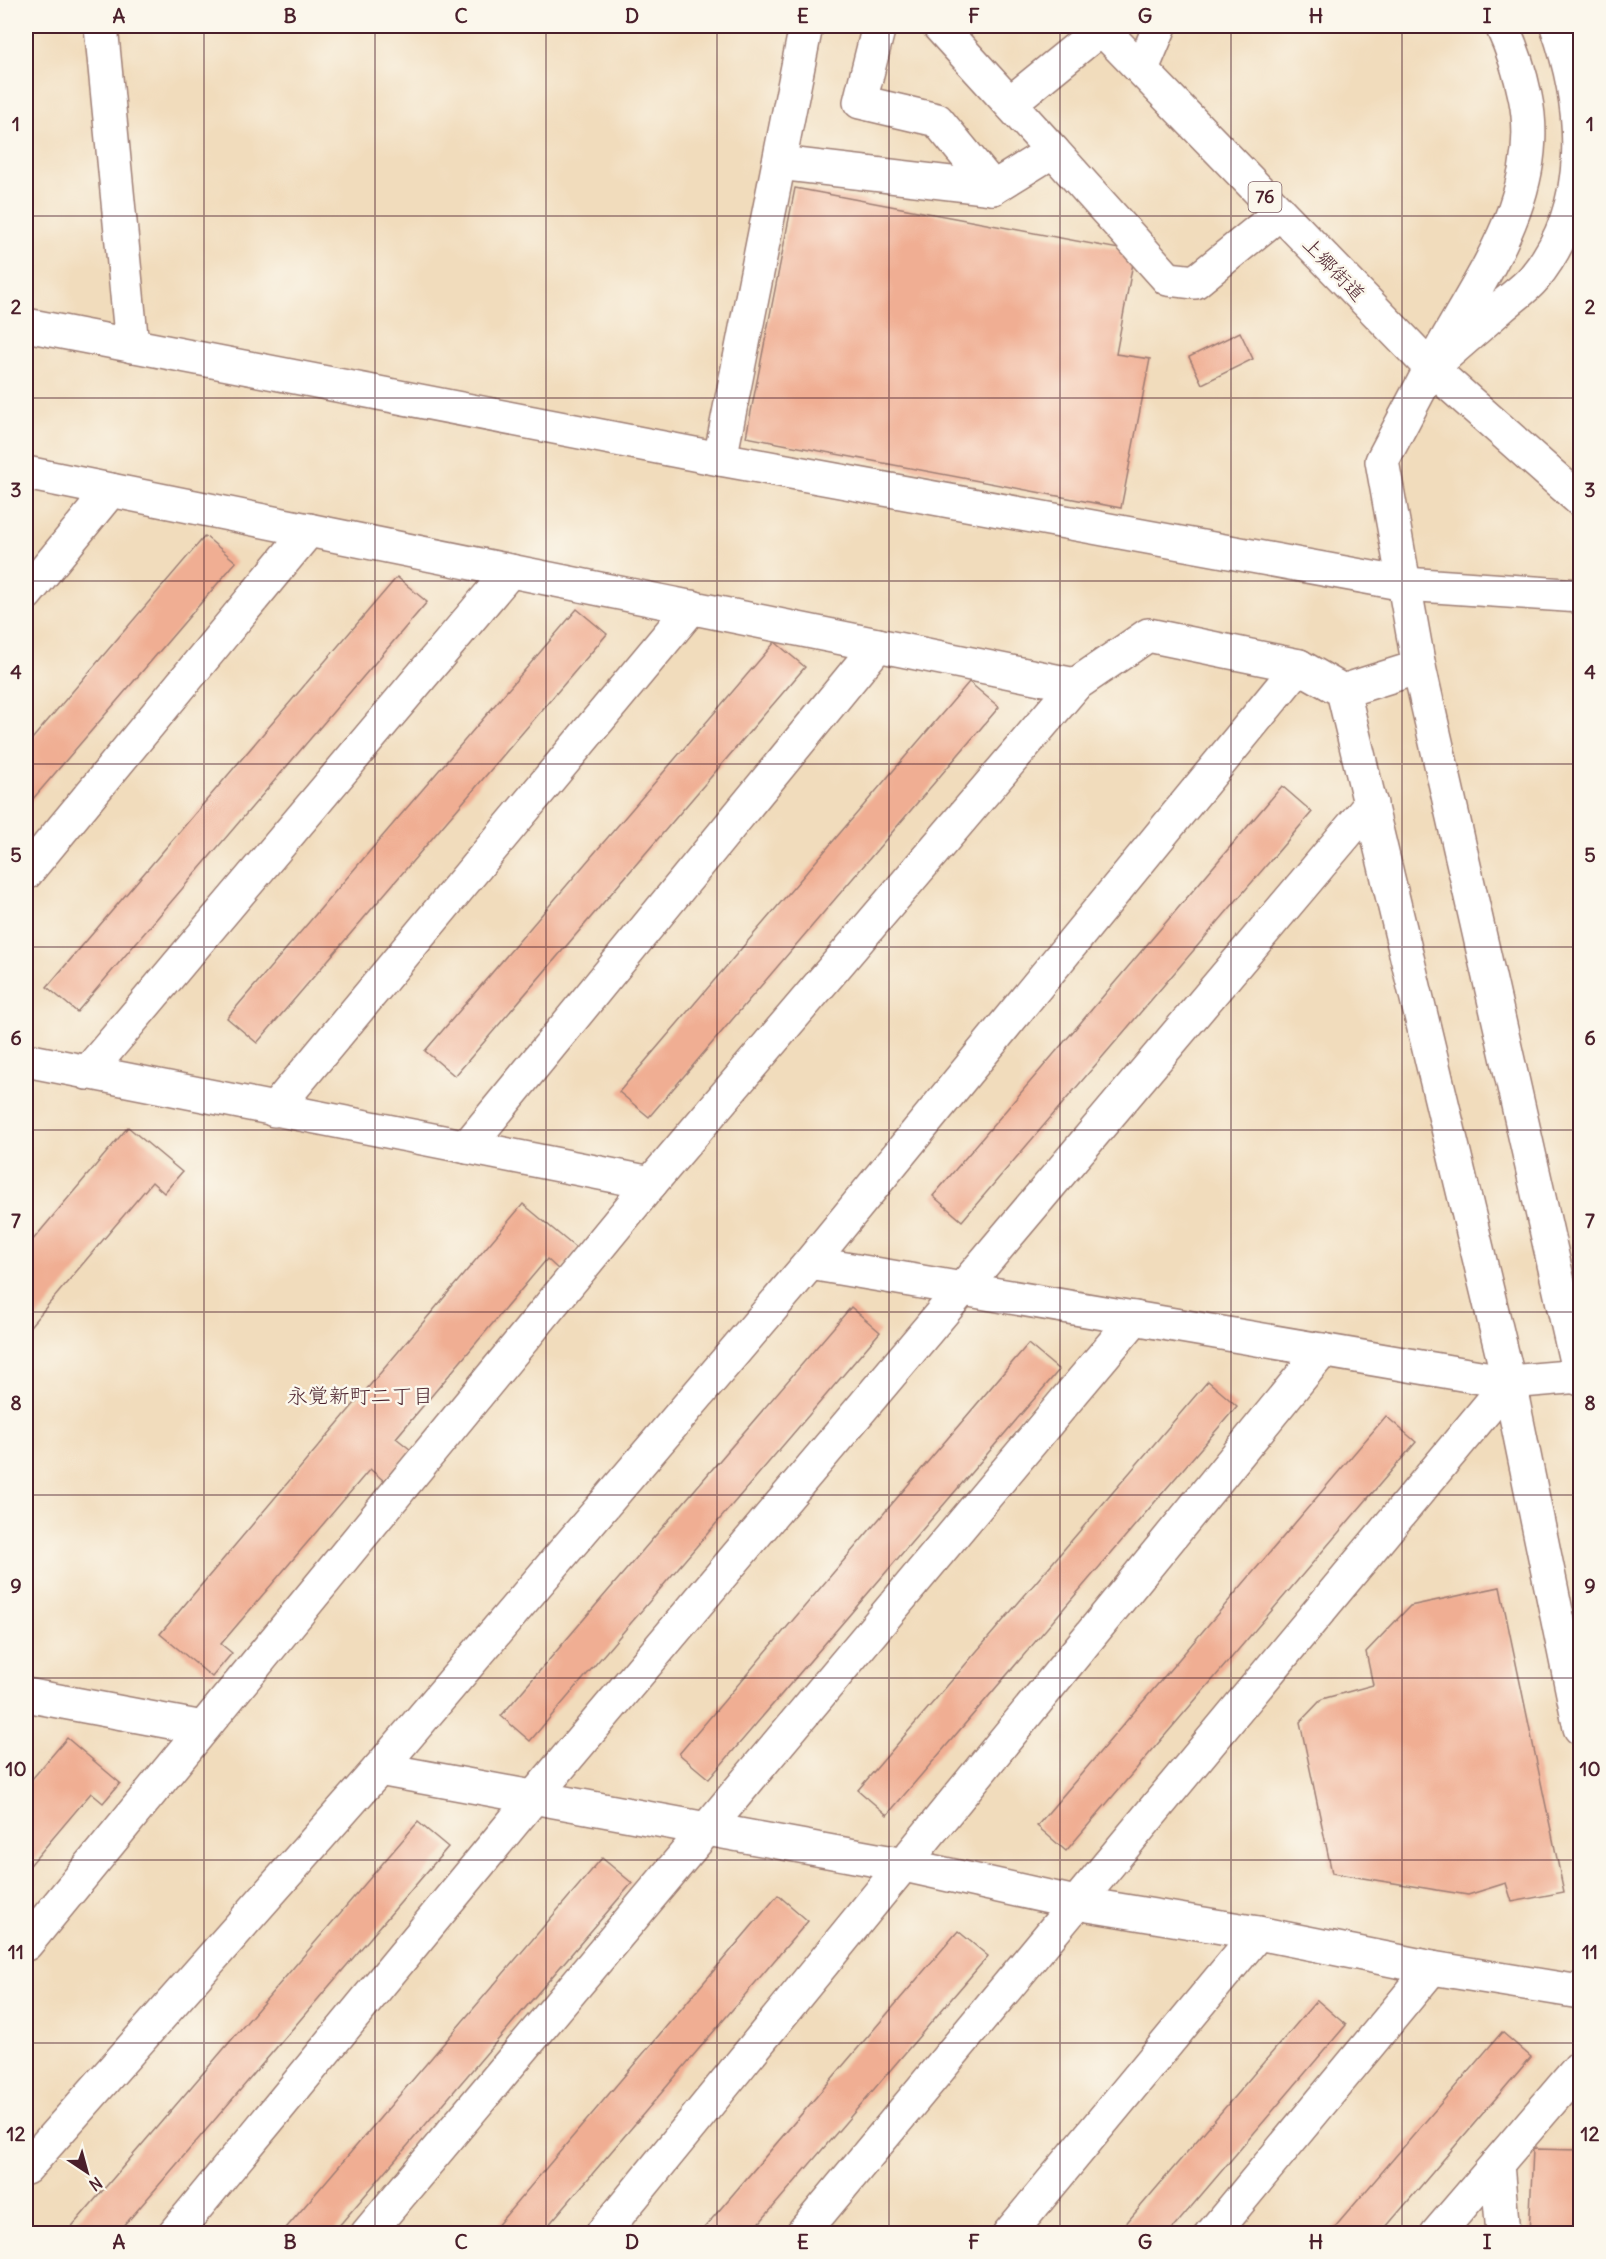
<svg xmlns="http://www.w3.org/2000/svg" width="1606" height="2259" font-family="Delius,'Klee One',sans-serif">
<rect width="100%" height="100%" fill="#fbf7ec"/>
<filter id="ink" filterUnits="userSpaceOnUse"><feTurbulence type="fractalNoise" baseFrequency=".0167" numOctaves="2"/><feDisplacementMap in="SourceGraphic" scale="12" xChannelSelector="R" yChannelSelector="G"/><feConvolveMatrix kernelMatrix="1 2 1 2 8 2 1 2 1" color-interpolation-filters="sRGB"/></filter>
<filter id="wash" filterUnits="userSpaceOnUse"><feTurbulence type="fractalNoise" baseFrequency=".008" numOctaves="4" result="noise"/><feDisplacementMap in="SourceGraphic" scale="24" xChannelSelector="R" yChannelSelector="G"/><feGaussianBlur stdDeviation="1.35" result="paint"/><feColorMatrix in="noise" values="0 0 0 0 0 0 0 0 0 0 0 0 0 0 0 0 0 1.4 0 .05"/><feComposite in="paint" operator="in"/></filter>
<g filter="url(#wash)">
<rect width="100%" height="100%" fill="#f1dcbc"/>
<g id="blocks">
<g fill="#f0ae93">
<polygon points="795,188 1135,252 1116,354 1150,359 1121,508 746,437"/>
<polygon points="1240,332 1253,359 1202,384 1189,357"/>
<polygon points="205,536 236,562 26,807 26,746"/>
<polygon points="397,577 427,602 77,1012 47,987"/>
<polygon points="577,609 607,634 257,1043 227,1018"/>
<polygon points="775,642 805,667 455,1076 425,1051"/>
<polygon points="969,682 999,707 649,1117 619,1092"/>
<polygon points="1282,786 1312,812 962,1221 933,1196"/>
<polygon points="128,1127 182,1172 164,1193 152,1182 26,1331 26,1248"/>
<polygon points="523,1204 577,1249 559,1270 547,1259 396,1438 411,1450 384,1481 370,1469 221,1644 232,1653 212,1677 160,1634"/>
<polygon points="851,1307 880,1332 530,1741 501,1716"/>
<polygon points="1028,1344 1059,1370 709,1779 679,1754"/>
<polygon points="1208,1381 1237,1406 887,1815 858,1790"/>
<polygon points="1386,1416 1416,1442 1066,1851 1037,1826"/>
<polygon points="1500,1587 1564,1892 1512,1902 1506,1883 1468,1895 1332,1873 1300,1722 1322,1699 1373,1685 1366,1652 1410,1606"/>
<polygon points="67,1738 120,1783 103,1803 91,1793 26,1870 26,1786"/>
<polygon points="418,1822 448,1847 117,2234 71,2234 68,2231"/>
<polygon points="602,1858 632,1883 332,2234 281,2234"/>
<polygon points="778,1895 808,1921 541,2234 490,2234"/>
<polygon points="958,1931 988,1956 750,2234 699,2234"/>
<polygon points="1317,2000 1346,2025 1168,2234 1117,2234"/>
<polygon points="1502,2032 1531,2057 1380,2234 1329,2234"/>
<polygon points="1533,2149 1580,2150 1580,2234 1529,2234"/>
</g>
</g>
</g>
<g filter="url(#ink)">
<use href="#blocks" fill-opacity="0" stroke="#9e7e74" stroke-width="1.5"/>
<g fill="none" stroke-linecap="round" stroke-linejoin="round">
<g stroke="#9e7e74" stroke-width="36">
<g id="minor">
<polyline points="101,26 132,346"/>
<polyline points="879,26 860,102 937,120 993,188 1053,151 1168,279 1195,282 1280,213"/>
<polyline points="939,26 1053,151"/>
<polyline points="1142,69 1160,26"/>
<polyline points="1010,103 1102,28"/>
<polyline points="779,163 993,188"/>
<polyline points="26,325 720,459 1405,584 1580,596"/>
<polyline points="1431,368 1382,461 1419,667 1580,1379"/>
<polyline points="720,459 806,26"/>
<polyline points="26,473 1075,685"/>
<polyline points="26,594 111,490"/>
<polyline points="1343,691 1419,667"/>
<polyline points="26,873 309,530"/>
<polyline points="26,1060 651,1183"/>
<polyline points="87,1073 510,571"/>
<polyline points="274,1110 692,607"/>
<polyline points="467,1147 878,645"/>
<polyline points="810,1263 1509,1382 1580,1376"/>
<polyline points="26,1695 203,1728"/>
<polyline points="379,1769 904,1865 1076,1903 1258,1933 1432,1968 1580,1992"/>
<polyline points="26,1944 651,1183 1075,685 1148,635 1299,666"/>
<polyline points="1497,2164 1503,2234"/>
<polyline points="26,2168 379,1769 810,1263 1299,666 1343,691 1509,1382 1580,1728"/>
<polyline points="174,2234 534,1797 1371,804"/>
<polyline points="367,2234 1135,1318"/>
<polyline points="602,2234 1323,1350"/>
<polyline points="802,2234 1509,1382"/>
<polyline points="1009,2234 1258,1933"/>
<polyline points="1212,2234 1432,1968"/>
<polyline points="1437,2234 1580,2067"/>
</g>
</g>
<g stroke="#9e7e74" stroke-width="36">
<polyline id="major" points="1099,26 1431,368 1580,500"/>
</g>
<g stroke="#9e7e74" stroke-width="36">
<g id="highway">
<path d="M1442,348C1485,271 1545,189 1525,96C1520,71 1512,48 1502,26"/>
<path d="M1431,368C1454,348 1477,328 1500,308C1511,298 1525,289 1534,278C1593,206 1586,109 1557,26"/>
</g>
</g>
<use href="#minor" stroke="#fff" stroke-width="33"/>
<use href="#major" stroke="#fff" stroke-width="33"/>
<use href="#highway" stroke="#fff" stroke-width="33"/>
</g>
</g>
<path fill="none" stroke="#4a1f2b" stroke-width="1.5" stroke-opacity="0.55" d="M204,26V2234M375,26V2234M546,26V2234M717,26V2234M889,26V2234M1060,26V2234M1231,26V2234M1402,26V2234M26,216H1580M26,398H1580M26,581H1580M26,764H1580M26,947H1580M26,1130H1580M26,1312H1580M26,1495H1580M26,1678H1580M26,1860H1580M26,2043H1580"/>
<g text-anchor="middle" stroke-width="5" stroke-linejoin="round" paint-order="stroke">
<rect fill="#fbf7ec" stroke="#7f6065" stroke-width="1.5" x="1248.5" y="182" width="33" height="30" rx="4.5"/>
<g font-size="18" font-weight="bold" fill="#4a1f2b">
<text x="1265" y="203">76</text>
</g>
<g font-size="20" fill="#4a1f2b" stroke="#fbf7ec">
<text transform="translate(1334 269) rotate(46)" y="7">上郷街道</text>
</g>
<g font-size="21" fill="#4a1f2b" stroke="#fbf7ec">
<text x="360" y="1403">永覚新町二丁目</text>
</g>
</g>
<rect width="1606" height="2259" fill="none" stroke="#fbf7ec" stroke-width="66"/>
<g transform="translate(87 2172) rotate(144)" stroke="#fbf7ec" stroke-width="4.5" paint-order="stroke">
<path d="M0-4.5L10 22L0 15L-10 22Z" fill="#4a1f2b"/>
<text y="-9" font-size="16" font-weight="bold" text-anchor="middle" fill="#4a1f2b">N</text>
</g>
<rect x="33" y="33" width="1540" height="2193" fill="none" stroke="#4a1f2b" stroke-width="2"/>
<g font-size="20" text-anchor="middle" font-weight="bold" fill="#4a1f2b">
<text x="119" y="23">A</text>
<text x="290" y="23">B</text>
<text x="461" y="23">C</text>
<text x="632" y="23">D</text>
<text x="803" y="23">E</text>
<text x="974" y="23">F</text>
<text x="1145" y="23">G</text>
<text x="1316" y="23">H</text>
<text x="1487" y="23">I</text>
<text x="16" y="131">1</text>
<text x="1590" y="131">1</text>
<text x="16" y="314">2</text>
<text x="1590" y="314">2</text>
<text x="16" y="497">3</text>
<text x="1590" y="497">3</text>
<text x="16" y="679">4</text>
<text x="1590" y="679">4</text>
<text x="16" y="862">5</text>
<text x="1590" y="862">5</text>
<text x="16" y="1045">6</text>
<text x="1590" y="1045">6</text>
<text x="16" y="1228">7</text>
<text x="1590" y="1228">7</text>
<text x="16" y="1410">8</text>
<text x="1590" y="1410">8</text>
<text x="16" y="1593">9</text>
<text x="1590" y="1593">9</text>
<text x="16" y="1776">10</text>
<text x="1590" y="1776">10</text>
<text x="16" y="1959">11</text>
<text x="1590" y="1959">11</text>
<text x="16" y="2141">12</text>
<text x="1590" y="2141">12</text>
<text x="119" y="2249">A</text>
<text x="290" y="2249">B</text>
<text x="461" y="2249">C</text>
<text x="632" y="2249">D</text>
<text x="803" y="2249">E</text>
<text x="974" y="2249">F</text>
<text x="1145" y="2249">G</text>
<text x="1316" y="2249">H</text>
<text x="1487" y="2249">I</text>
</g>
</svg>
